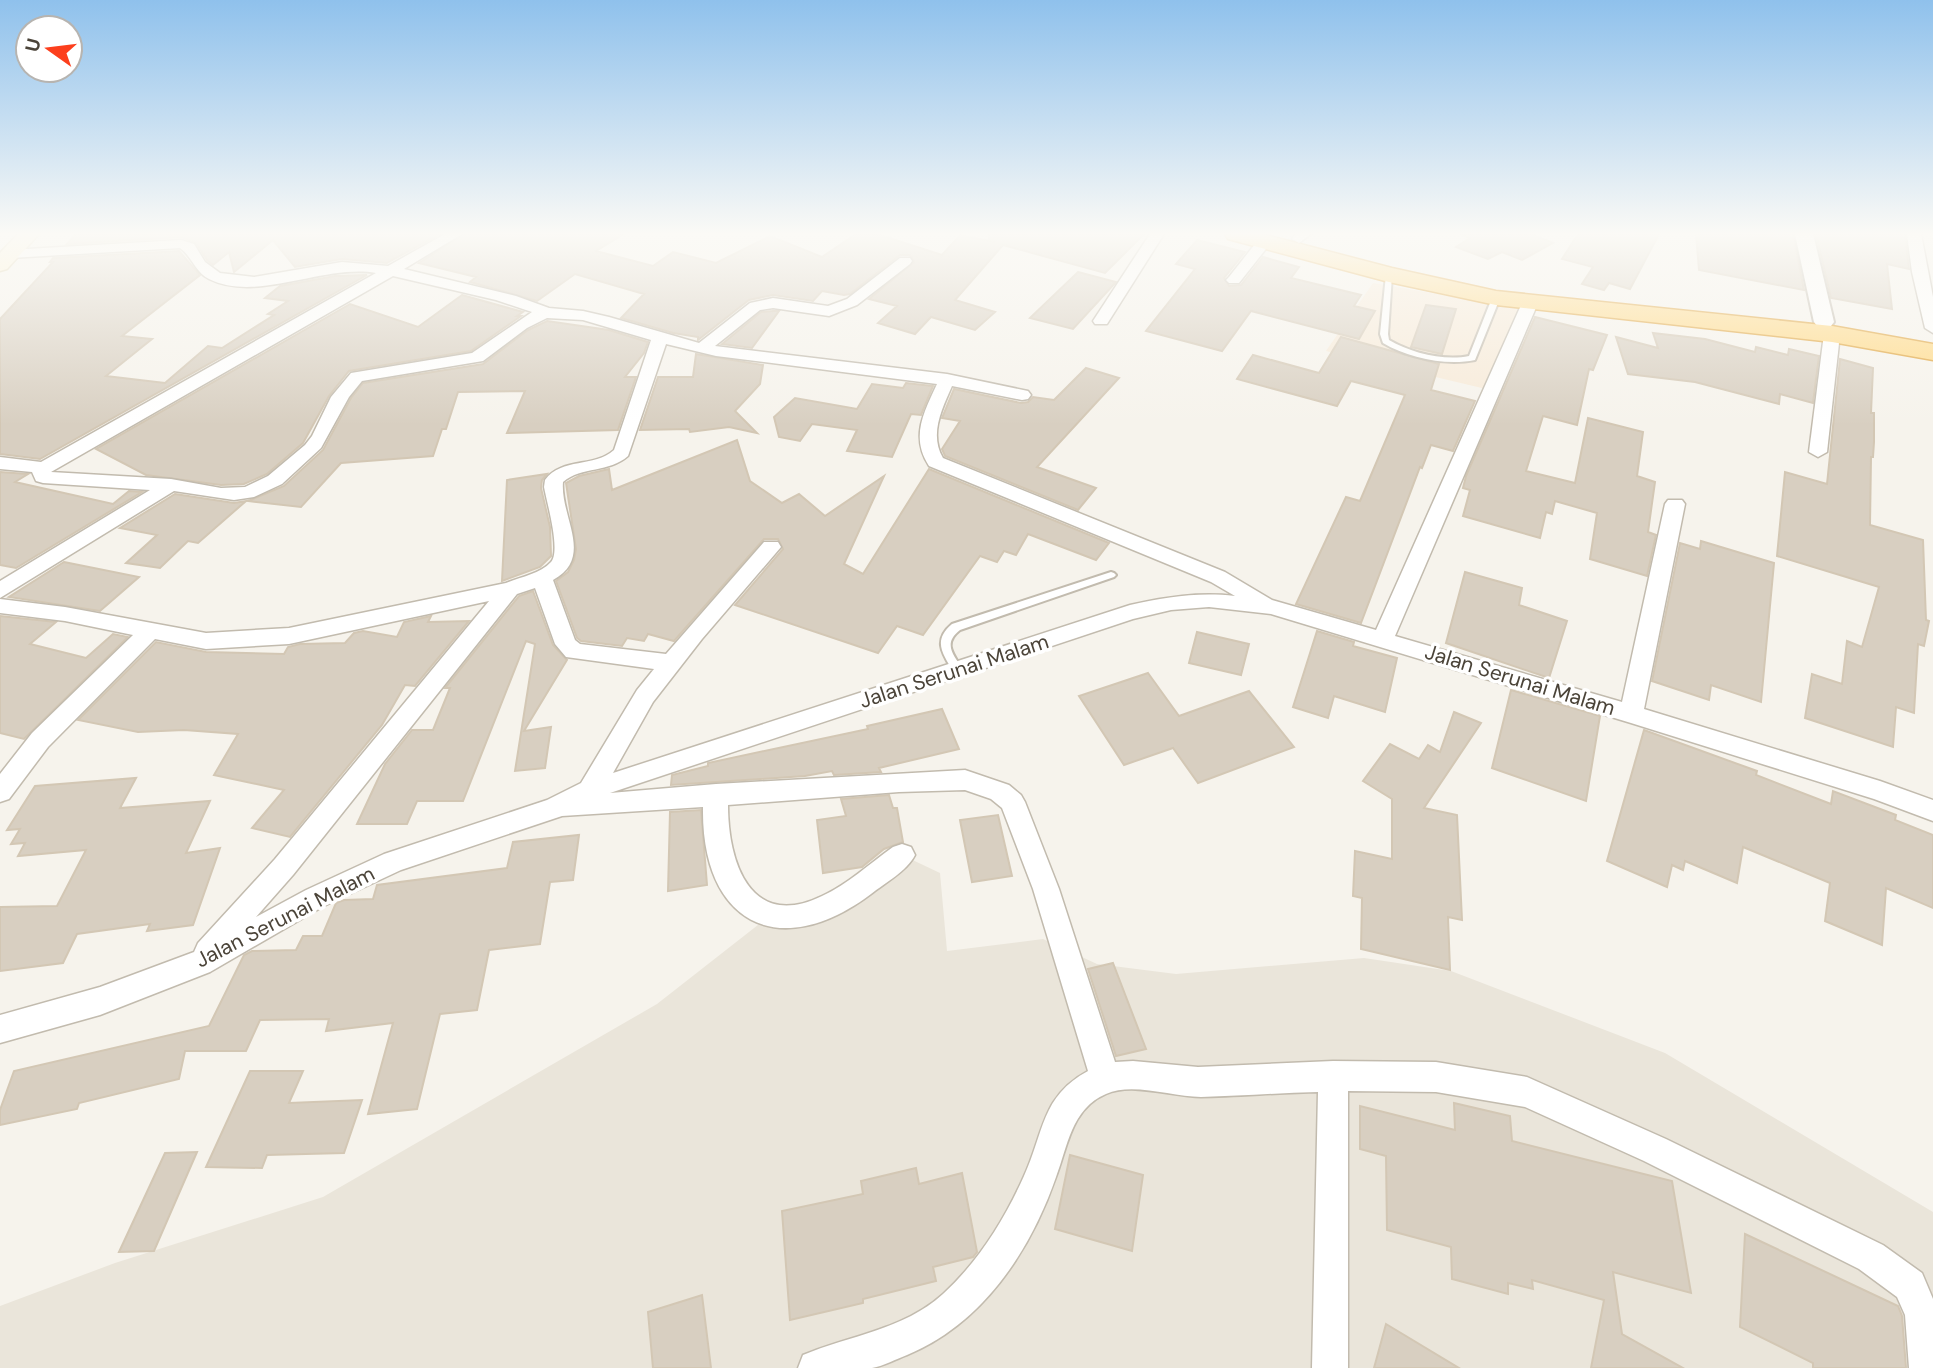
<svg xmlns="http://www.w3.org/2000/svg" width="1933" height="1368" font-family="'DM Sans',sans-serif">
<rect width="100%" height="100%" fill="#f6f3ec"/>
<polygon fill="#eae5da" points="902,855 940,873 947,951 1043,939 1097,964 1176,974 1364,958 1451,971 1665,1053 1933,1212 1933,1368 0,1368 0,1306 115,1263 323,1197 657,1004 768,917 802,915"/>
<polygon fill="#f7ead8" points="1373,283 1519,308 1486,389 1326,351"/>
<g fill="#d8cfc1" stroke="#d3c7b4" stroke-width="2">
<polygon points="76,234 440,234 387,263 342,259 295,267 273,240 234,272 229,252 213,265 207,260 196,243 182,237 67,244"/>
<polygon points="464,234 624,234 596,251 653,266 673,252 716,263 770,236 822,257 856,234 877,234 942,255 960,235 995,242 989,241 989,234 1144,234 1105,273 1003,245 955,300 995,312 975,330 931,317 915,334 878,323 897,306 869,299 914,262 910,255 900,255 850,294 844,295 822,291 813,301 773,295 749,300 698,340 698,337 673,333 621,318 644,294 575,274 537,301 470,282 476,277 419,263"/>
<polygon points="1460,234 1531,234 1553,243 1522,260 1502,252 1488,259 1456,247 1470,238"/>
<polygon points="1578,234 1659,234 1630,289 1609,283 1604,290 1582,284 1593,267 1562,259"/>
<polygon points="1696,234 1793,234 1804,290 1699,270"/>
<polygon points="1816,234 1905,234 1909,269 1887,264 1892,309 1831,298"/>
<polygon points="1197,240 1245,252 1224,278 1229,286 1241,285 1263,257 1299,267 1291,278 1361,295 1354,306 1375,311 1359,339 1251,311 1222,351 1146,331 1195,269 1176,264"/>
<polygon points="179,251 200,275 122,336 152,339 106,376 165,383 208,346 222,348 274,315 268,314 288,301 265,298 280,286 335,276 367,275 40,459 0,454 0,319 53,262 50,262 53,258"/>
<polygon points="1078,272 1116,282 1073,329 1030,318"/>
<polygon points="462,295 523,312 517,316 521,316 471,351 349,371 329,396 303,443 267,474 244,484 221,485 146,475 96,449 350,304 418,327"/>
<polygon points="1426,305 1456,309 1442,354 1411,347"/>
<polygon points="773,311 779,311 752,348 722,344 761,312"/>
<polygon points="1535,317 1607,335 1593,370 1589,369 1577,425 1543,416 1526,471 1575,483 1588,418 1643,432 1637,476 1655,482 1648,532 1656,535 1647,576 1590,559 1597,513 1555,501 1552,514 1546,512 1540,538 1463,516 1470,490 1463,488 1466,476"/>
<polygon points="547,321 609,330 648,342 644,353 625,377 636,377 618,430 507,433 525,391 458,392 446,429 442,429 433,456 341,463 301,507 248,501 284,486 323,450 351,398 363,383 483,364 528,330"/>
<polygon points="1653,333 1705,339 1755,352 1756,347 1788,355 1789,349 1819,356 1813,403 1780,394 1779,404 1695,382 1628,374 1616,337 1658,348"/>
<polygon points="1341,337 1439,364 1431,390 1475,401 1453,451 1431,445 1422,468 1420,467 1361,623 1296,604 1346,497 1360,501 1405,395 1351,381 1337,406 1237,379 1253,355 1319,373"/>
<polygon points="696,354 763,365 760,384 735,411 757,433 729,427 690,432 689,429 640,430 658,377 693,377"/>
<polygon points="1840,359 1873,368 1871,413 1874,413 1874,442 1873,457 1871,457 1870,525 1923,540 1926,620 1929,621 1924,646 1918,644 1914,713 1896,707 1893,747 1805,718 1812,674 1842,684 1847,641 1862,647 1879,587 1777,556 1785,472 1827,484"/>
<polygon points="1086,368 1119,378 1037,467 1096,488 1078,510 945,456 942,449 960,421 942,418 954,389 1021,403 1028,402 1033,397 1054,400"/>
<polygon points="906,383 933,386 921,415 911,414 892,457 847,451 857,430 812,424 800,441 779,437 774,417 795,398 857,409 872,384 903,388"/>
<polygon points="737,440 750,481 782,503 799,494 825,516 884,476 844,564 863,574 929,469 1109,543 1096,560 1028,534 1016,555 1004,551 997,562 980,556 923,635 897,626 878,653 735,605 783,549 778,539 764,539 674,641 648,634 644,641 627,638 622,646 581,641 577,638 556,581 568,572 574,560 576,549 566,483 579,476 609,469 612,490"/>
<polygon points="0,472 28,474 15,482 113,504 129,491 142,492 16,568 0,565"/>
<polygon points="547,474 542,480 541,488 550,527 551,556 540,567 502,581 507,480"/>
<polygon points="175,494 234,503 246,501 198,543 188,541 160,568 126,563 157,535 120,528"/>
<polygon points="1701,541 1774,563 1761,702 1711,685 1709,700 1652,681 1680,543 1700,549"/>
<polygon points="64,562 139,577 100,611 9,597"/>
<polygon points="1465,572 1522,588 1519,605 1567,621 1549,678 1446,643"/>
<polygon points="533,591 553,645 567,660 524,731 551,727 545,768 515,771 535,644 526,641 463,801 417,801 407,824 357,824 385,764 412,730 433,730 450,688 445,688 519,596"/>
<polygon points="0,616 56,622 30,644 86,658 113,634 128,637 24,739 0,733"/>
<polygon points="431,616 428,622 469,621 415,686 405,685 382,725 290,837 252,828 284,790 214,775 238,734 184,730 138,732 78,720 156,642 206,652 284,654 288,647 300,644 345,643 354,633 363,631 397,637 404,622"/>
<polygon points="1317,631 1354,642 1353,646 1397,658 1385,712 1334,696 1328,718 1293,707"/>
<polygon points="1197,632 1249,644 1241,675 1189,663"/>
<polygon points="1148,673 1179,716 1249,691 1294,747 1198,783 1173,748 1124,765 1079,696"/>
<polygon points="1511,690 1600,716 1586,801 1492,768"/>
<polygon points="942,709 959,749 879,768 881,772 834,775 832,771 805,776 671,785 672,775 708,766 708,763 868,729 867,726"/>
<polygon points="1454,712 1481,723 1424,808 1457,815 1462,920 1448,917 1450,970 1361,949 1362,898 1353,896 1355,851 1392,859 1392,799 1363,781 1390,744 1419,759 1428,745 1440,752"/>
<polygon points="1644,730 1757,771 1756,775 1831,804 1833,791 1896,815 1895,820 1933,835 1933,908 1886,888 1882,945 1825,921 1830,883 1743,847 1737,883 1685,861 1683,870 1672,865 1667,887 1607,861"/>
<polygon points="136,778 120,808 210,801 186,853 220,848 193,925 147,931 150,924 77,934 63,963 0,971 0,907 57,906 86,850 18,856 25,843 11,844 20,829 7,830 35,786"/>
<polygon points="889,795 893,808 897,808 903,842 884,849 862,867 823,873 817,820 846,816 841,799"/>
<polygon points="701,810 707,885 668,891 670,812"/>
<polygon points="998,815 1012,876 972,882 960,820"/>
<polygon points="579,835 573,880 550,882 540,944 489,950 477,1010 440,1014 417,1109 368,1114 393,1023 326,1031 329,1019 260,1020 246,1051 185,1051 179,1079 79,1103 77,1109 0,1125 0,1110 14,1071 209,1026 244,955 252,951 296,950 303,936 322,936 336,903 344,900 373,899 377,885 507,868 513,842"/>
<polygon points="1113,963 1146,1049 1116,1056 1088,969"/>
<polygon points="250,1071 303,1071 289,1103 362,1100 344,1153 267,1155 262,1168 206,1167"/>
<polygon points="1454,1103 1510,1116 1512,1141 1672,1181 1691,1293 1613,1272 1622,1334 1683,1368 1591,1368 1604,1300 1532,1280 1533,1289 1508,1283 1508,1294 1452,1279 1451,1247 1387,1230 1386,1156 1360,1149 1360,1106 1455,1130"/>
<polygon points="197,1152 154,1251 119,1252 165,1153"/>
<polygon points="1070,1155 1143,1175 1132,1251 1055,1229"/>
<polygon points="916,1168 919,1184 962,1173 977,1252 973,1257 933,1267 936,1281 863,1299 863,1303 790,1320 782,1211 863,1194 861,1181"/>
<polygon points="1745,1234 1898,1306 1902,1316 1906,1368 1813,1368 1813,1363 1740,1327"/>
<polygon points="702,1295 711,1368 653,1368 648,1312"/>
<polygon points="1386,1324 1459,1368 1374,1368"/>
</g>
<g fill="none" stroke-linecap="round" stroke-linejoin="round">
<g stroke="#c2bbae" stroke-width="4">
<g id="service">
<path d="M1389,273L1392,275L1388,334L1389,340C1411,353 1444,361 1469,356L1492,298L1499,296L1500,298L1475,360C1446,366 1408,358 1383,343L1380,334L1386,275Z"/>
<path d="M1111,572L1114,573L1116,575L1114,577L960,630C942,644 954,655 963,670L962,673H954C943,654 932,641 952,624Z"/>
</g>
</g>
<g stroke="#c2bbae" stroke-width="3">
<g id="minor">
<path d="M445,234H462L404,269L516,296L549,308L583,311L609,317L699,343L750,303L773,298L828,306L847,299L900,258H910L912,261L910,264L857,305L829,316L773,308L760,310L715,346L947,374L1028,391L1031,395L1028,399L1022,400L952,386C942,409 929,434 943,458L1225,572L1272,600L1376,630L1522,303L1525,300H1535L1538,303L1395,636L1622,702L1665,504L1668,500H1682L1685,504L1644,709L1880,781L1933,800V821L1874,799L1631,723L1271,614L1209,607L1171,610L1133,619L610,793L716,784L965,770L1009,785L1021,795L1025,802L1059,889L1115,1062L1133,1061L1198,1067L1333,1061L1436,1062L1527,1077L1666,1139L1883,1245L1922,1273L1933,1299V1368H1909L1905,1315L1897,1297L1859,1269L1644,1161L1525,1107L1436,1092L1348,1091V1368H1312L1318,1092C1279,1093 1240,1096 1201,1097C1172,1097 1133,1082 1106,1094C1071,1109 1068,1146 1056,1177C1030,1252 982,1324 907,1355C896,1359 884,1366 872,1368C849,1368 822,1368 798,1368L803,1355C851,1335 903,1330 943,1294C978,1262 1005,1219 1024,1176C1044,1133 1041,1096 1088,1071L1033,889L1002,808L991,799L965,790L899,792L728,805C728,862 750,931 822,896C848,884 869,864 893,847L902,844L911,847L915,855C907,871 885,883 871,894C778,964 701,922 703,807L562,816L401,870L324,906L210,972L100,1015L0,1043V1015L100,987L194,952L198,943L275,859L489,601L289,644L206,649L155,639L48,747L9,799L0,802V774L32,733L133,635L65,621L0,613V599L65,607L206,633L289,628L506,583C520,577 540,574 551,562C561,551 547,503 544,487L545,480C562,457 594,468 614,450L651,340L583,320L547,318L527,328L483,361L362,381L349,397L321,448L282,484L254,497L234,500L174,491L0,598V581L150,490L43,483L36,481L32,472L0,469V457L41,462L376,273C324,264 257,303 209,279C195,272 191,255 180,248L10,258L3,254L10,250L181,240L194,244L205,262L220,273L254,277L342,262L388,266ZM393,276L496,300L532,312L472,353L351,373L331,397L312,436L305,445L268,476L245,487L221,488L171,479L51,472ZM666,344L716,356L937,384C924,412 910,437 929,466L1211,582L1235,596C1198,592 1166,597 1130,605L613,773L653,702L702,639L781,547L778,542H764L666,654L580,644L575,640L553,580C595,557 560,517 563,482C582,466 609,473 628,456ZM535,588L555,644L566,657L654,669L637,690L581,783L547,800L384,854L306,890L256,917L293,875L517,594Z"/>
<polygon points="1150,234 1164,234 1107,324 1095,324 1093,321"/>
<polygon points="1296,234 1311,234 1299,243 1292,239"/>
<polygon points="1907,234 1921,234 1933,297 1933,333 1925,328 1912,272"/>
<polygon points="1264,238 1271,242 1269,245 1239,283 1229,283 1226,280 1229,277 1259,239"/>
<polygon points="1832,329 1840,334 1827,452 1818,457 1809,452 1824,334"/>
</g>
</g>
<g stroke="#c2bbae" stroke-width="4">
<polygon id="tertiary" points="1795,234 1813,234 1834,322 1831,326 1817,326 1814,322"/>
</g>
<g stroke="#d6c79b" stroke-width="3">
<polygon id="secondary" points="18,234 39,234 7,269 0,271 0,253"/>
</g>
<g stroke="#e0a43c" stroke-width="3">
<polygon id="trunk" points="1225,234 1262,234 1392,268 1496,291 1832,326 1933,344 1933,360 1832,342 1496,305 1389,282 1228,239"/>
</g>
<use href="#service" fill="#fff" fill-rule="evenodd"/>
<use href="#minor" fill="#fff" fill-rule="evenodd"/>
<use href="#tertiary" fill="#fff" fill-rule="evenodd"/>
<use href="#secondary" fill="#fff3cd" fill-rule="evenodd"/>
<use href="#trunk" fill="#ffd985" fill-rule="evenodd"/>
</g>
<linearGradient id="sky" x2="0" y2="1"><stop stop-color="#8fc1ec"/><stop offset="0.55" stop-color="#fbfaf6"/><stop offset="1" stop-color="#fbfaf6" stop-opacity="0"/></linearGradient>
<rect width="1933" height="425" fill="url(#sky)"/>
<g text-anchor="middle" stroke-width="7" stroke-linejoin="round" paint-order="stroke">
<g font-size="21" fill="#4b4439" stroke="#fff">
<text transform="translate(954 671) rotate(-18)" y="7">Jalan Serunai Malam</text>
<text transform="translate(1520 680) rotate(17)" y="7">Jalan Serunai Malam</text>
<text transform="translate(285 917) rotate(-27)" y="7">Jalan Serunai Malam</text>
</g>
</g>
<g transform="translate(49 49) rotate(284)"><circle r="33" fill="#ffffff" stroke="#b7b4b0" stroke-width="2"/>
<path d="M0-5L12 26L0 18L-12 26Z" fill="#fc3f1d"/>
<text y="-10" font-size="19" font-weight="bold" text-anchor="middle" fill="#4b4439">U</text>
</g>
</svg>
